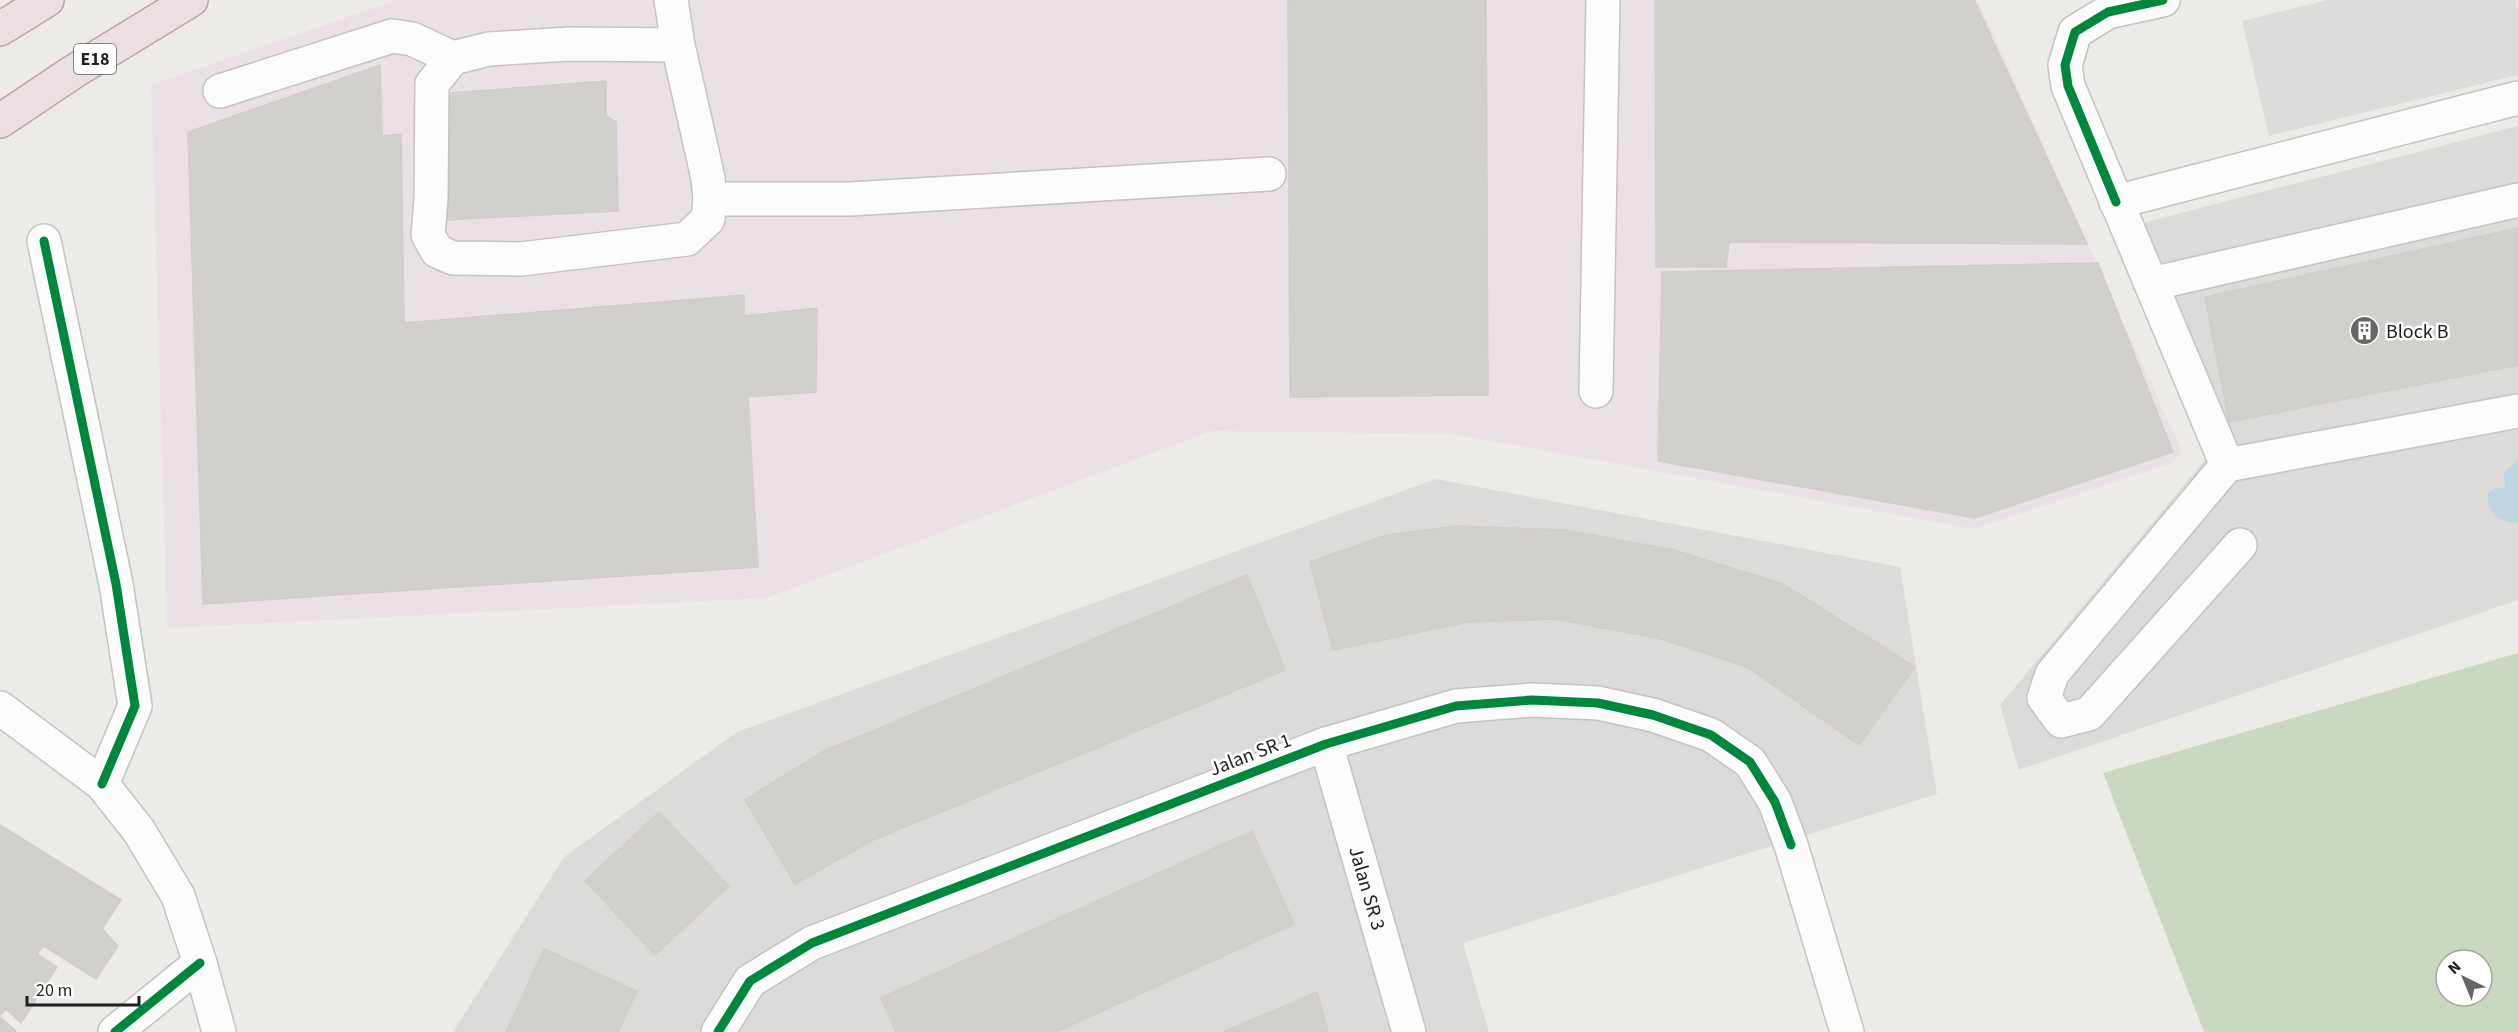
<svg xmlns="http://www.w3.org/2000/svg" width="2518" height="1032" font-family="'Source Sans 3',sans-serif">
<rect width="100%" height="100%" fill="#edebe8"/>
<!-- residential -->
<path fill="#dcdbd9" d="M 2518,126 L 2518,600 L 2019,770 L 2000,705 L 2209,455 L 2119,229 Z
M 1436,479 L 1900,567 L 1937,794 L 1463,943 L 1489,1032 L 453,1032 L 564,857 L 737,732 Z"/>
<!-- industrial -->
<path fill="#eae1e6" d="M 397,0 L 1978,0 L 2182,452 L 2172,463 L 1974,529 L 1452,434 L 1211,431 L 766,598 L 167,628 L 151,85 Z"/>
<!-- forest -->
<path fill="#c9d9bf" fill-rule="evenodd" d="M 2518,653 L 2518,1032 L 2204,1032 L 2103,773 ZM 2446,960 L 2482,960 L 2482,996 L 2446,996 Z"/>
<!-- parking -->
<path fill="#dddcdb" d="M 2328,0 L 2516,0 L 2518,10 L 2518,75 L 2269,136 L 2242,21 Z"/>
<!-- water -->
<path fill="#bed7de" d="M 2518,459 L 2518,523 C 2498,522 2489,514 2487,494 L 2497,487 L 2505,489 L 2504,473 Z"/>
<!-- building -->
<path fill="#d2d0cd" stroke="#d0cdc9" stroke-width="1.5" d="M 1288,0 L 1486,0 L 1488,395 L 1290,397 Z
M 1655,0 L 1974,0 L 2087,244 L 1729,242 L 1726,267 L 1656,267 Z
M 380,65 L 382,136 L 401,134 L 404,323 L 744,295 L 744,316 L 817,308 L 816,392 L 748,397 L 758,567 L 203,604 L 188,132 Z
M 606,81 L 606,116 L 616,122 L 618,211 L 445,220 L 438,94 Z
M 2518,228 L 2518,365 L 2229,422 L 2205,297 Z
M 2098,263 L 2173,452 L 1975,518 L 1658,461 L 1662,272 Z
M 1457,526 L 1565,530 L 1674,550 L 1783,584 L 1915,667 L 1859,745 L 1747,667 L 1658,638 L 1555,619 L 1468,622 L 1333,650 L 1310,562 L 1387,535 Z
M 1247,575 L 1285,670 L 871,841 L 795,884 L 745,800 L 822,752 Z
M 659,812 L 729,886 L 655,955 L 585,881 Z
M 0,825 L 121,900 L 102,929 L 118,946 L 96,979 L 44,946 L 37,954 L 57,967 L 21,1023 L 6,1009 L 0,1015 Z
M 1252,831 L 1294,924 L 1056,1032 L 896,1032 L 881,998 Z
M 544,949 L 637,991 L 618,1032 L 506,1032 Z
M 1317,992 L 1328,1032 L 1223,1032 Z
M 0,1017 L 16,1031 L 15,1032 L 0,1032 Z"/>
<g fill="none" stroke-linecap="round" stroke-linejoin="round">
<defs>
<g id="minor">
<path d="M 671,0 L 678,45 L 708,178 L 710,199 L 708,219 L 687,239 L 521,259 L 453,258 L 437,251 L 428,235 L 431,199 L 432,84 L 453,58 L 489,49 L 569,44 L 678,45"/>
<path d="M 2163,0 L 2108,12 L 2075,32 L 2065,65 L 2068,86 L 2227,465"/>
<path d="M 220,91 L 392,36 L 412,39 L 453,58"/>
<path d="M 710,199 L 850,199 L 1269,174"/>
<path d="M 2116,202 L 2518,98"/>
<path d="M 44,241 L 116,584 L 135,706 L 102,784"/>
<path d="M 2151,284 L 2518,200"/>
<path d="M 1596,391 L 1603,0"/>
<path d="M 2240,545 L 2089,714 L 2061,721 L 2044,698 L 2052,674 L 2227,465 L 2518,411"/>
<path d="M 0,708 L 102,784 L 139,831 L 178,896 L 200,963 L 219,1032"/>
<path id="s1" d="M 1326,744 L 1409,1032"/>
<path d="M 115,1032 L 200,963"/>
<path d="M 718,1032 L 750,981 L 812,943 L 1326,744 L 1456,706 L 1532,700 L 1598,703 L 1653,715 L 1711,735 L 1750,762 L 1775,802 L 1791,845 L 1847,1032"/>
</g>
<path id="highway" d="M 0,29 L 47,0
M 0,121 L 73,72 L 191,0"/>
</defs>
<!-- minor casing -->
<use href="#minor" stroke="#c4c3c2" stroke-width="36"/>
<!-- highway casing -->
<use href="#highway" stroke="#c0a1aa" stroke-width="36"/>
<!-- minor -->
<use href="#minor" stroke="#fcfcfc" stroke-width="33"/>
<!-- highway -->
<use href="#highway" stroke="#eae0e1" stroke-width="33"/>
<defs>
<path id="cycleway" d="M 2116,202 L 2068,86 L 2065,65 L 2075,32 L 2108,12 L 2163,0
M 44,241 L 116,584 L 135,706 L 102,784
M 115,1032 L 200,963
M 718,1032 L 750,981 L 812,943 L 1326,744 L 1456,706 L 1532,700 L 1598,703 L 1653,715 L 1711,735 L 1750,762 L 1775,802 L 1791,845"/>
</defs>
<!-- cycleway casing -->
<use href="#cycleway" stroke="#fff" stroke-width="13"/>
<!-- cycleway -->
<use href="#cycleway" stroke="#00873e" stroke-width="9"/>
</g>
<!-- icons -->
<defs>
<symbol id="building-disc" viewBox="-11 -11 22 22"><circle r="9.5" fill="#676665" stroke="#fff"/><path d="M-4-6H4V6H1V3H-1V6H-4ZM-2.5-4.3h1.7v1.8h-1.7ZM.8-4.3h1.7v1.8H.8ZM-2.5-1h1.7V.8h-1.7ZM.8-1h1.7V.8H.8Z" fill="#fff"/></symbol>
</defs>
<g fill-rule="evenodd">
<use href="#building-disc" x="2348" y="314" width="33" height="33"/>
</g>
<g text-anchor="middle" stroke-width="5" stroke-linejoin="round" paint-order="stroke">
<!-- shield labels -->
<rect fill="#fff" stroke="#626262" stroke-width="1.5" x="74" y="44" width="42" height="30" rx="4.5"/>
<g font-size="18" font-weight="bold" fill="#1f1f1f">
<text x="95" y="65">E18</text>
</g>
<!-- poi labels -->
<g font-size="20" fill="#1f1f1f" stroke="#fff" text-anchor="start">
<text x="2386" y="338">Block B</text>
</g>
<!-- street labels -->
<g font-size="20" fill="#1f1f1f" stroke="#fff">
<text transform="translate(1250 754) rotate(-21)" y="7">Jalan SR 1</text>
<text dy="7" stroke="none"><textPath href="#s1" startOffset="150">Jalan SR 3</textPath></text>
</g>
</g>
<!-- north arrow -->
<g transform="translate(2464 978) rotate(317)"><circle r="28" fill="#ffffff" stroke="#a5a5a5" stroke-width="1.5"/>
<path d="M0-4.5L10 22L0 15L-10 22Z" fill="#676665"/>
<text y="-9" font-size="16" font-weight="bold" text-anchor="middle" fill="#1f1f1f">N</text>
</g>
<!-- scale -->
<path d="M27 996v9h112v-9" fill="none" stroke="#1f1f1f" stroke-width="3"/>
<text x="36" y="996" font-size="18" fill="#1f1f1f" stroke="#ffffff" stroke-width="4.5" paint-order="stroke">20 m</text>
</svg>
